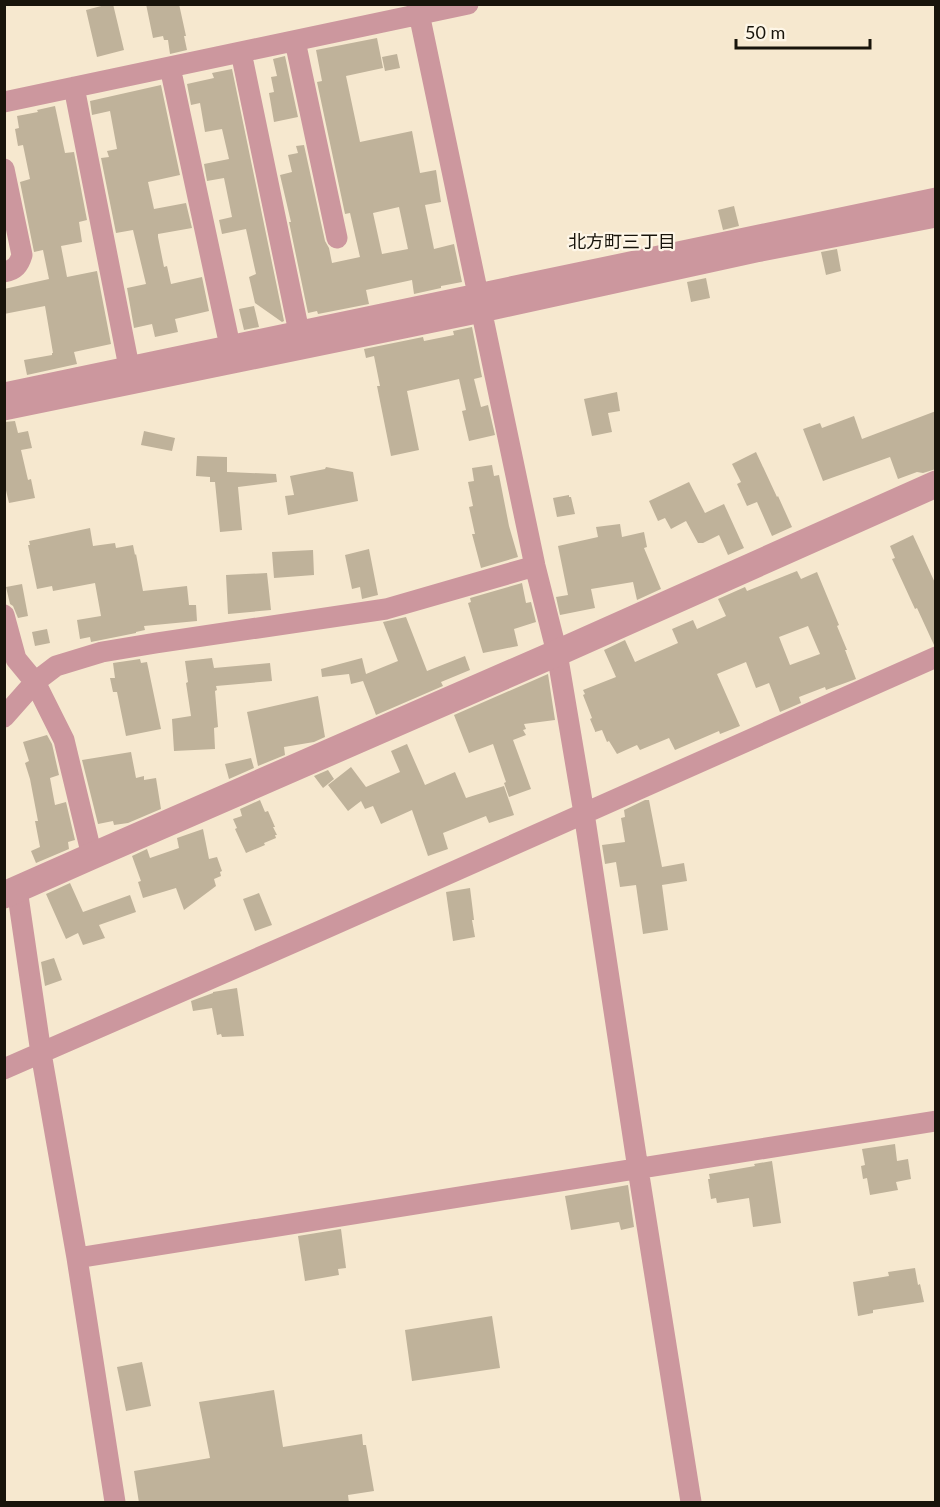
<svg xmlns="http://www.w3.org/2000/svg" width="940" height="1507" font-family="Lato,'Noto Sans JP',sans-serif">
<rect width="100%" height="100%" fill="#f6e8cf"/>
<!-- building -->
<path fill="#bfb29a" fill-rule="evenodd" d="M 109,4 L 113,4 L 124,50 L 97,57 L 86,10 Z
M 146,4 L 179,4 L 186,36 L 184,36 L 187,50 L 170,54 L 168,40 L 164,40 L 163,36 L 153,38 Z
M 377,38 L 383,68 L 346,76 L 360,142 L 412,131 L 420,173 L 436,170 L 441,202 L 425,205 L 434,249 L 454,244 L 462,282 L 441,286 L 441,288 L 414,294 L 412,280 L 366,290 L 369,304 L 318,314 L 317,311 L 308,313 L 289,222 L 291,222 L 280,175 L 292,172 L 288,155 L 298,153 L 296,146 L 304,145 L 325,241 L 329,248 L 332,263 L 360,257 L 350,213 L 345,214 L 317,82 L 322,81 L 316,50 ZM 399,207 L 408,249 L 382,254 L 373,213 Z
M 397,54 L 400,68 L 385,71 L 382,57 Z
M 285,56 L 298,117 L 274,122 L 269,93 L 274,92 L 271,77 L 277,76 L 273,59 Z
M 232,69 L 284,321 L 282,322 L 255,303 L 249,277 L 256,274 L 246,229 L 222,234 L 219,220 L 232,217 L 224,178 L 207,181 L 204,164 L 229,159 L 222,129 L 205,132 L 200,103 L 191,105 L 187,84 L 214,78 L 212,73 Z
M 161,85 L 180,175 L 148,182 L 154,209 L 186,203 L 192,228 L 158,234 L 158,237 L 164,267 L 167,266 L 171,284 L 202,277 L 209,311 L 175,319 L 178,332 L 155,337 L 152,324 L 134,328 L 127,288 L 146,284 L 133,230 L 116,233 L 101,158 L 109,157 L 107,151 L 117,149 L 110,111 L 92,115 L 90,101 Z
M 55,106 L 65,153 L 74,152 L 87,220 L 79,222 L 82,242 L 61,246 L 67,277 L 97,271 L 111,344 L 74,352 L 77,364 L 27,375 L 24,360 L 52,355 L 52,353 L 53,353 L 45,306 L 4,314 L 4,289 L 49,279 L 43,250 L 34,252 L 20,182 L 30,179 L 23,145 L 18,146 L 15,129 L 19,128 L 17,116 L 38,112 L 37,110 Z
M 734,206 L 739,226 L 723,230 L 718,210 Z
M 837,249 L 841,271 L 826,275 L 821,252 Z
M 706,278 L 710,298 L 691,302 L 687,282 Z
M 254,306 L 259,327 L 244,330 L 239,309 Z
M 472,327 L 482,377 L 474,379 L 481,407 L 488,405 L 495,435 L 469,441 L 462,411 L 466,410 L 459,379 L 407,391 L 419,450 L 391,456 L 377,386 L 380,386 L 374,356 L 366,358 L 364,349 L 423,337 L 424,341 L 454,335 L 453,331 Z
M 617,392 L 620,411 L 608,413 L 612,432 L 592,436 L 584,399 Z
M 936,411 L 936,469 L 923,473 L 917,472 L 898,479 L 890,457 L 823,481 L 803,429 L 820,423 L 822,428 L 854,416 L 862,439 Z
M 15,421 L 18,433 L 28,431 L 32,448 L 21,450 L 28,480 L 31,479 L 35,498 L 9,503 L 4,482 L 4,422 Z
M 144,431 L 175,438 L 172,451 L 141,445 Z
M 756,452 L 777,497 L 778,496 L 792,527 L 772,536 L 757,502 L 747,506 L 737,484 L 741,482 L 732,464 Z
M 197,456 L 227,457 L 227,472 L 276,474 L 277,482 L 238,487 L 242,530 L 220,532 L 215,482 L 210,482 L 210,477 L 196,476 Z
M 492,465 L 494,476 L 499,475 L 509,526 L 518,557 L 481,568 L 472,534 L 475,534 L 469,507 L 473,506 L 468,482 L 474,481 L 472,468 Z
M 326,467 L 353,472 L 358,501 L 288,515 L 285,496 L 294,495 L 290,476 L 325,469 Z
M 689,482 L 705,513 L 724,504 L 744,548 L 728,555 L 719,535 L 703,543 L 698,543 L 686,521 L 671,529 L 665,518 L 658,521 L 649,501 Z
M 569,495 L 569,497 L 571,497 L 575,514 L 557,517 L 553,498 Z
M 620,524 L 622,537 L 644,532 L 647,547 L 644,548 L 661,589 L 637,600 L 633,582 L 591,589 L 595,608 L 560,615 L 556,597 L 568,595 L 558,546 L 598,537 L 596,527 Z
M 90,528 L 93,546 L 115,543 L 116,548 L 133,545 L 135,555 L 136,554 L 143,591 L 187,586 L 189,605 L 196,605 L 197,621 L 144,626 L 145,630 L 136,632 L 136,633 L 91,642 L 90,637 L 80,639 L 77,620 L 101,616 L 95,583 L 53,591 L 52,586 L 37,589 L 28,545 L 30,545 L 29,541 Z
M 913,535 L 936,585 L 936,645 L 934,645 L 917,608 L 915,609 L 892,559 L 895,558 L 890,546 Z
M 369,549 L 378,595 L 362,599 L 360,587 L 352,589 L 345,555 Z
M 313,550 L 314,575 L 274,578 L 272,552 Z
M 797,571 L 801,579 L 817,572 L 839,625 L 837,626 L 847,650 L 845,650 L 856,679 L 826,690 L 825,687 L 799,697 L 801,703 L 780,712 L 769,683 L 756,688 L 746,662 L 717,674 L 740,726 L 720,734 L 719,731 L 675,750 L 669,738 L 640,750 L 637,745 L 617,754 L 609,741 L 607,742 L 602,730 L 595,732 L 595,731 L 590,719 L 592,718 L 583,695 L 585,694 L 583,690 L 616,677 L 604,650 L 625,640 L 635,662 L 678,643 L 672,629 L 693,620 L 697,629 L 726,616 L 718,599 L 745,587 L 747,591 ZM 808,626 L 820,654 L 790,665 L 779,637 Z
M 267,573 L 271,610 L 228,614 L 226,575 Z
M 522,583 L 526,603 L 531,602 L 536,622 L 514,629 L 518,646 L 483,653 L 468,603 L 471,602 L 470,598 Z
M 22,584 L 28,616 L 18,618 L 13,606 L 10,604 L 6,587 Z
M 406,617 L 427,671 L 465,656 L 470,670 L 441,682 L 443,686 L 376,715 L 363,681 L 351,684 L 349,674 L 322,677 L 321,669 L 362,658 L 366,674 L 398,661 L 383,622 Z
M 47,629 L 50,643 L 35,646 L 32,632 Z
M 212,658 L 214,668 L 270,663 L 272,681 L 216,686 L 217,690 L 215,691 L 218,727 L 214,728 L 215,749 L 174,751 L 172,719 L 191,716 L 186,683 L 188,682 L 185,661 Z
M 140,659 L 141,663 L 147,662 L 161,729 L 126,736 L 117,692 L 113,692 L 110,678 L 115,678 L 113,663 Z
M 548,674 L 555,720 L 524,724 L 526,729 L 523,730 L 526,735 L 513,740 L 531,789 L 509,797 L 504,783 L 506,782 L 493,744 L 469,753 L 454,715 Z
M 318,696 L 325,737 L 314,742 L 284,747 L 285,755 L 258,766 L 247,712 Z
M 47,735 L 52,744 L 59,775 L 50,778 L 55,805 L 66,802 L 75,840 L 68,842 L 69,849 L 36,863 L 31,851 L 40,847 L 35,821 L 38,821 L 30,779 L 25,763 L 29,761 L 23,742 Z
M 407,744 L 425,785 L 455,772 L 466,798 L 504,786 L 514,815 L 489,823 L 486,816 L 443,833 L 448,849 L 428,856 L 412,810 L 381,824 L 373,806 L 365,809 L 361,801 L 348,811 L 328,785 L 351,767 L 366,787 L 400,772 L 391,751 Z
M 131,752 L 136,778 L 144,776 L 144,780 L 156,778 L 161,809 L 128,823 L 114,825 L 113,821 L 98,824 L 82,760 Z
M 251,758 L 254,768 L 229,779 L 225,764 Z
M 328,770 L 334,779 L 323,788 L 314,776 Z
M 260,800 L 265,812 L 268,811 L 275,827 L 273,827 L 277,835 L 275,835 L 276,838 L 264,843 L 265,845 L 246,853 L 235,829 L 237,828 L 233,819 L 242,816 L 240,809 Z
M 645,800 L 649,800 L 662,867 L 684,863 L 687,881 L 662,885 L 668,930 L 643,934 L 636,885 L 620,887 L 616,862 L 605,864 L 602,845 L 625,842 L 621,818 L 625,817 L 624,810 Z
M 203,829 L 209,859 L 217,857 L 222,871 L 220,872 L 221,876 L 214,879 L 216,886 L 184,910 L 176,888 L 143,898 L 138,882 L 141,881 L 132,856 L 147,849 L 150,858 L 179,848 L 177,838 Z
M 70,883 L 83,912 L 130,895 L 136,912 L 99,925 L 105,938 L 83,945 L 78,933 L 66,939 L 46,894 Z
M 470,888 L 474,920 L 472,920 L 475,937 L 453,941 L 446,892 Z
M 259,893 L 272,925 L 255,931 L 243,899 Z
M 54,958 L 62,980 L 45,986 L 41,962 Z
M 237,988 L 244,1036 L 222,1037 L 221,1034 L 217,1035 L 212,1008 L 193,1011 L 191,1001 L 213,993 L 213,992 Z
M 895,1144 L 897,1161 L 908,1159 L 911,1179 L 896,1182 L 898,1190 L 870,1195 L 867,1178 L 863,1179 L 861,1166 L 865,1165 L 862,1149 Z
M 772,1161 L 781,1223 L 753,1227 L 749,1198 L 717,1203 L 716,1198 L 711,1199 L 708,1179 L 710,1179 L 709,1174 L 755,1166 L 754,1164 Z
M 628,1185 L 634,1227 L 621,1230 L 619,1222 L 571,1230 L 565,1196 Z
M 341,1229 L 346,1268 L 338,1269 L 339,1275 L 305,1281 L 298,1236 Z
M 915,1268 L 918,1285 L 920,1284 L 924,1302 L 873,1310 L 873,1313 L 858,1316 L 853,1282 L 889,1276 L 888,1272 Z
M 492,1316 L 500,1368 L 412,1381 L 405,1330 Z
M 142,1362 L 151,1406 L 126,1411 L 117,1367 Z
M 274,1390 L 283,1447 L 362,1434 L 363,1445 L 366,1445 L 374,1491 L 348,1495 L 349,1503 L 139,1503 L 134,1471 L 210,1458 L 199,1402 Z"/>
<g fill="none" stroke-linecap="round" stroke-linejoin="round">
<!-- minor -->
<path stroke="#cc979e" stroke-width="21" d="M 417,4 L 535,566 L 557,653 L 584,813 L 638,1169 L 691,1502
M 295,41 L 337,238
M 241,52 L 299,332
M 170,67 L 230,346
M 74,87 L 129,367
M 4,102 L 468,4
M 4,169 L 22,255 C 19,265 15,270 4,272
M 4,393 L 936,198
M 4,410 L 482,312 L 756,252 L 936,217
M 4,615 L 16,659 L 35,682 L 64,740 L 92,856
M 4,717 L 35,682 L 56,666 L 102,652 L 156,643 L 386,609 L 535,566
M 17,889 L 41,1053 L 77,1258 L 115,1502
M 4,1069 L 322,930 L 936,657
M 77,1258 L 936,1121"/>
<!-- tertiary -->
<path stroke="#cc979e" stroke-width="27" d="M 4,895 L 92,856 L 557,653 L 936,484"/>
</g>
<g text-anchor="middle" stroke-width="4.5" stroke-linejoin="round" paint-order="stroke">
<!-- neighbourhood labels -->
<g font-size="18" fill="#18140b" stroke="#fef6e7">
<text x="622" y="248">北方町三丁目</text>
</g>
</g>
<!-- border -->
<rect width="940" height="1507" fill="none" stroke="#18140b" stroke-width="12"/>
<!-- scale -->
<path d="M736 39v9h134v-9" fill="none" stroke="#18140b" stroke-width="3"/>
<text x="745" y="39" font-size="18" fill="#18140b" stroke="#fef6e7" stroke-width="4.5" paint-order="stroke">50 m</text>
</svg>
